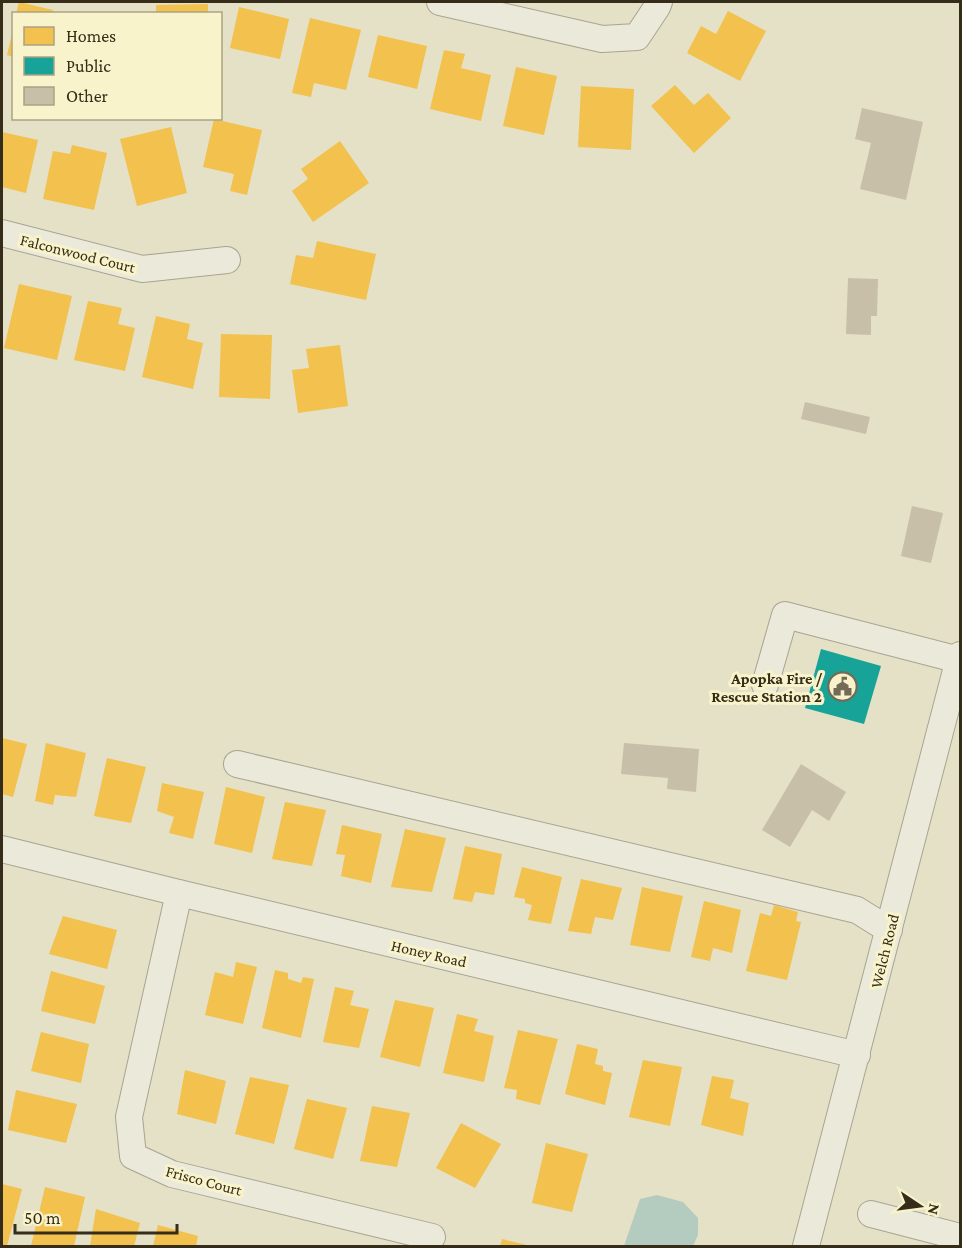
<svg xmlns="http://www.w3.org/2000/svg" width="962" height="1248" font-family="'Crimson Pro',serif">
<rect width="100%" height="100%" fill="#e4e1c7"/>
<!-- water -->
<path fill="#b4cbc0" d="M 657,1195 L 683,1202 L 698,1218 L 698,1235 L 693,1246 L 624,1246 L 640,1199 Z"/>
<!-- homes -->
<path fill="#f2c14e" d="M 19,2 L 53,10 L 52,14 L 16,14 Z
M 208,4 L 208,14 L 156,14 L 156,5 Z
M 239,7 L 289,19 L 280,59 L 230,48 Z
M 728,11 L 766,31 L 740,81 L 687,53 L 701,26 L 716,34 Z
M 310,18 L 361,30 L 346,90 L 314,83 L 311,97 L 292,93 Z
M 13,30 L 14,30 L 14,57 L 7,55 Z
M 378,35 L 427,46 L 417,89 L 368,77 Z
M 444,50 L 465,54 L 461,68 L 491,75 L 481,121 L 430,109 Z
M 516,67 L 557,76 L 544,135 L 503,126 Z
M 675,85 L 694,105 L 708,93 L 731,118 L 694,153 L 651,106 Z
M 581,86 L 634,89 L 631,150 L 578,147 Z
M 214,119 L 262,130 L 247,195 L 230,191 L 234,174 L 203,167 Z
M 171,127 L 187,193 L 137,206 L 120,139 Z
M 2,132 L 38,140 L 26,193 L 2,187 Z
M 340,141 L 369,183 L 313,222 L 292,191 L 308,179 L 301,169 Z
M 72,145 L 107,153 L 94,210 L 43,199 L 53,151 L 70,154 Z
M 317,241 L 376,254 L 366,300 L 290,284 L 296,255 L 313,258 Z
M 19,284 L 72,296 L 57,360 L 4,348 Z
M 88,301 L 122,308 L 118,324 L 135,328 L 125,371 L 74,360 Z
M 156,316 L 190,324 L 187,339 L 203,343 L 193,389 L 142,377 Z
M 221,334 L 272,335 L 270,399 L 219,397 Z
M 340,345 L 348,406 L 298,413 L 292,370 L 309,368 L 306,349 Z
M 2,738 L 27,744 L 13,797 L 2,794 Z
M 46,743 L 86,753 L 76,797 L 55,795 L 53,805 L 35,801 Z
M 107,758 L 146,767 L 131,823 L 94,816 Z
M 162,783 L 204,792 L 193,839 L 169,833 L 174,817 L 157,811 Z
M 226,787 L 265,797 L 252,853 L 214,844 Z
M 285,802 L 326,810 L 312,866 L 272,859 Z
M 342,825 L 382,834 L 371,883 L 341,876 L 345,855 L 336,854 Z
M 405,829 L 446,838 L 432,892 L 391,887 Z
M 465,846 L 502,854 L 494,895 L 475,892 L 472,902 L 453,899 Z
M 522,867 L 562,877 L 551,924 L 528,920 L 532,905 L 525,903 L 525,899 L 514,897 Z
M 581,879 L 622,888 L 613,920 L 595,917 L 591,934 L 568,931 Z
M 642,887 L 683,896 L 670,952 L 630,945 Z
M 704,901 L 741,910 L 732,953 L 713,948 L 710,961 L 691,957 Z
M 774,905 L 798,912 L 796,921 L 801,922 L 787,980 L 746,971 L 760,913 L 771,916 Z
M 63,916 L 117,930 L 107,969 L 49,954 Z
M 236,962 L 257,967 L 243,1024 L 205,1015 L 215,972 L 233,977 Z
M 275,970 L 288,973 L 288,979 L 301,983 L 303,977 L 314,979 L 301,1038 L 262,1028 Z
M 51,971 L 105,986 L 95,1024 L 41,1011 Z
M 335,987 L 354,991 L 350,1005 L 369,1009 L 359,1048 L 323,1042 Z
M 395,1000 L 434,1008 L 420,1067 L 380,1057 Z
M 457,1014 L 478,1019 L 474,1031 L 494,1036 L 484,1082 L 443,1073 Z
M 518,1030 L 558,1039 L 540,1105 L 516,1099 L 517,1090 L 504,1088 Z
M 41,1032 L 89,1044 L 81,1083 L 31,1071 Z
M 577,1044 L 598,1049 L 595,1064 L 603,1066 L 603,1071 L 612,1073 L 605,1105 L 565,1094 Z
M 643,1060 L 682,1067 L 670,1126 L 629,1117 Z
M 185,1070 L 226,1081 L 216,1124 L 177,1114 Z
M 712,1076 L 734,1080 L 730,1098 L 749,1103 L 743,1136 L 701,1125 Z
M 250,1077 L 289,1085 L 274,1144 L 235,1134 Z
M 16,1090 L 77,1104 L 66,1143 L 8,1130 Z
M 307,1099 L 347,1108 L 333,1159 L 294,1149 Z
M 372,1106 L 410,1113 L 397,1167 L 360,1161 Z
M 461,1123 L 501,1144 L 475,1188 L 436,1168 Z
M 546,1143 L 588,1154 L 572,1212 L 532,1203 Z
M 2,1184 L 22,1189 L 7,1246 L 2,1246 Z
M 45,1187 L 85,1197 L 74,1246 L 31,1246 Z
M 96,1209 L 140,1223 L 134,1246 L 90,1246 Z
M 158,1225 L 198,1236 L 196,1246 L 153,1246 Z
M 502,1239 L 531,1246 L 500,1246 Z"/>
<!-- public -->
<path fill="#17a398" d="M 821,649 L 881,666 L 864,724 L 805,708 Z"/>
<!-- building -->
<path fill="#c8bfa8" d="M 862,108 L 923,122 L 906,200 L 860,189 L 871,143 L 855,139 Z
M 848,278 L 878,279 L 877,316 L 871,316 L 871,335 L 846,334 Z
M 805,402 L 870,417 L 866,434 L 801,419 Z
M 912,506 L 943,513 L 931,563 L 901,556 Z
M 624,743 L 699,749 L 696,792 L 667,789 L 668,778 L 621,774 Z
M 801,764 L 846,792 L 829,821 L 812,810 L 790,847 L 762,830 Z"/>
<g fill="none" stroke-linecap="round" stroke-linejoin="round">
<defs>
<path id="minor" d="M 440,2 L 602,39 L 637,37 L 657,7 L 659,2
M 2,233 L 142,269 L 227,260
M 765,685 L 785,615 L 959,660
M 237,764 L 857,910 L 889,930
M 2,849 L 179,893 L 857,1055
M 179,893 L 129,1117 L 133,1156 L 172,1174 L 432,1237
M 871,1214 L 960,1237
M 806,1246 L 960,655"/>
</defs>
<!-- minor casing -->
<use href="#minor" stroke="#a8a491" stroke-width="28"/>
<!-- minor -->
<use href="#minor" stroke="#ebe9d9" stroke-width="26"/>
</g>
<!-- icons -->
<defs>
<symbol id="civic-ring" viewBox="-11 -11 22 22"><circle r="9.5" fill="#f8f3ca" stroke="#736b57" stroke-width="1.5"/><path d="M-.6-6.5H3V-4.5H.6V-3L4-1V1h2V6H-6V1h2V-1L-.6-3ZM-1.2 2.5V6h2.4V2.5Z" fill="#736b57"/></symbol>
</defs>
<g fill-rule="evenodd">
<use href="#civic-ring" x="826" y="670" width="33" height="33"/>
</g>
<g text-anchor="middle" stroke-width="6" stroke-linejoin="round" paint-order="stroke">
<!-- street labels -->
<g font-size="16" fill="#362c1a" stroke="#f8f3ca">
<text transform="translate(78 253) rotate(14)" y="6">Falconwood Court</text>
<text transform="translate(884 951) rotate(-76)" y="6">Welch Road</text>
<text transform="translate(429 953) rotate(13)" y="6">Honey Road</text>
<text transform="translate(204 1180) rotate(15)" y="6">Frisco Court</text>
</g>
<!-- poi labels -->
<g font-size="16" font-weight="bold" fill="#362c1a" stroke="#f8f3ca" text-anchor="end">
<text x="822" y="684">Apopka Fire /<tspan x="822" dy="18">Rescue Station 2</tspan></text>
</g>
</g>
<!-- border -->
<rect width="962" height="1248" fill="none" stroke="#362c1a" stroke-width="6"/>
<!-- legend -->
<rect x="12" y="12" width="210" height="108" fill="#f8f3ca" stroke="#aaa384" stroke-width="1.5"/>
<rect x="24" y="27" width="30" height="18" fill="#f2c14e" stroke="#aaa384" stroke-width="1.5"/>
<text x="66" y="42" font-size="18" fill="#362c1a">Homes</text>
<rect x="24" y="57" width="30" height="18" fill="#17a398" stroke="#aaa384" stroke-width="1.5"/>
<text x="66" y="72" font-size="18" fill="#362c1a">Public</text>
<rect x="24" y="87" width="30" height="18" fill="#c8bfa8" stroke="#aaa384" stroke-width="1.5"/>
<text x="66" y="102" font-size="18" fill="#362c1a">Other</text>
<!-- north arrow -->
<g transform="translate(920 1206) rotate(103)" stroke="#f8f3ca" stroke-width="4.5" paint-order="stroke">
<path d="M0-4.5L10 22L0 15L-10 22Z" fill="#362c1a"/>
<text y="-9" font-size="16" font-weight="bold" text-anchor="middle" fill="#362c1a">N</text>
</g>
<!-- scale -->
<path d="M15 1224v9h162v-9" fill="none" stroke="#362c1a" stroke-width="3"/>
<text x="24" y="1224" font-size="18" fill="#362c1a" stroke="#f8f3ca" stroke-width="4.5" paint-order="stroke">50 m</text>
</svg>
